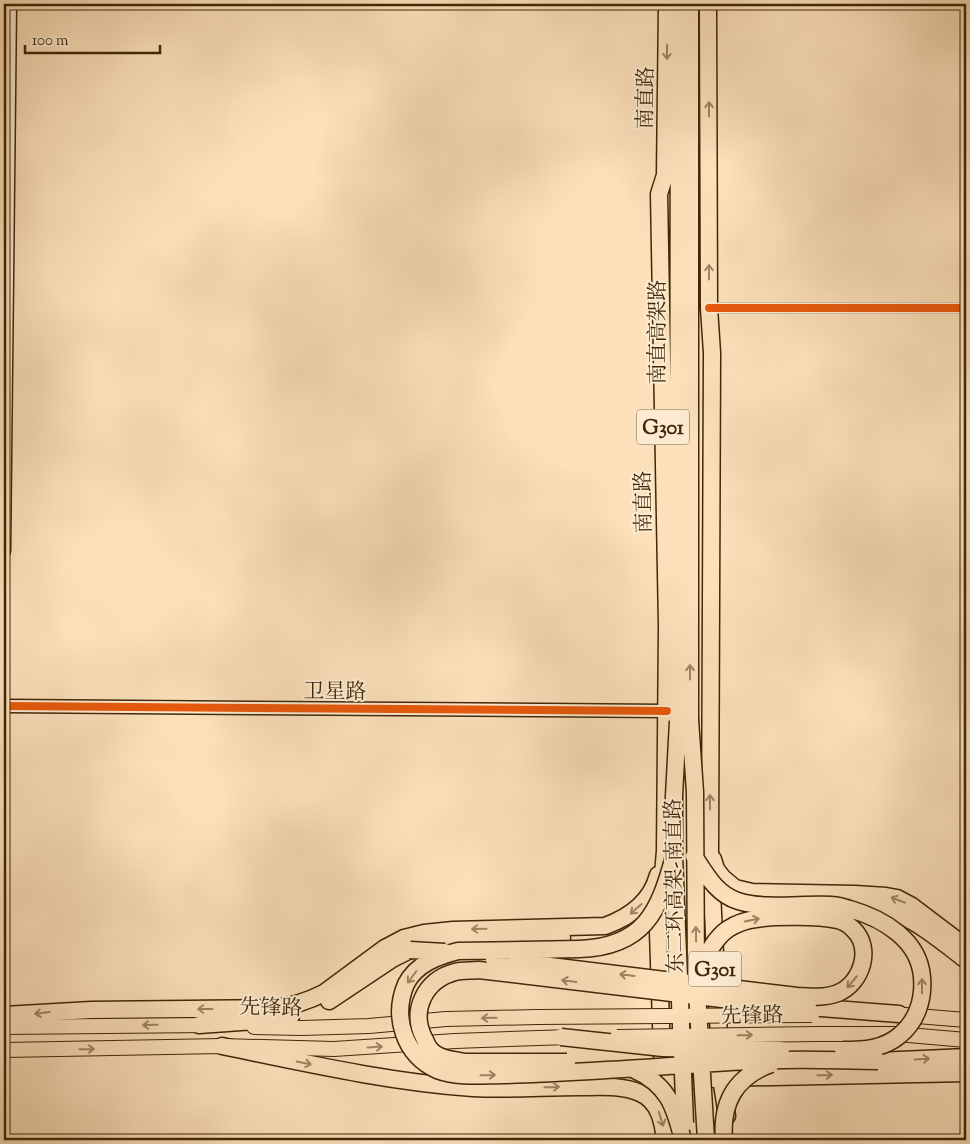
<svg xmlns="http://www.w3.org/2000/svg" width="970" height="1144" font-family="'Sorts Mill Goudy','Noto Serif SC',serif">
<rect width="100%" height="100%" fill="#fbe0ba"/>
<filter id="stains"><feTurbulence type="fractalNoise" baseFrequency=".004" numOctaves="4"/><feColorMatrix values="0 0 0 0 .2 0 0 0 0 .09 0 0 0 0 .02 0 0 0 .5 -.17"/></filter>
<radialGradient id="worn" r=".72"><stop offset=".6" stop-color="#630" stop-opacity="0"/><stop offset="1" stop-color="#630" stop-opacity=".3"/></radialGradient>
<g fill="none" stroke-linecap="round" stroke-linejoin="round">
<defs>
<path id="street" d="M 709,308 L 966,308"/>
<path id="secondary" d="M 4,551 L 10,4
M 4,706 L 667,711"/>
<path id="primary" d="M 905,1015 L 966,1020
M 4,1027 L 208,1025
M 254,1027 L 301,1028 L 369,1026 L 446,1019 L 537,1017
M 816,1034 L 897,1034 L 966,1040
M 4,1050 L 222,1046 L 334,1049 L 455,1041 L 539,1038"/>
<path id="highway" d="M 708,4 L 709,308 L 712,353 L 710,851 L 721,1078 L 727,1116
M 690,720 L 690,4
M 678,721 L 679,4
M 713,859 L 716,869 L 723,878 L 735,888 L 752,892 L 855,894 L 886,896 L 897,898 L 912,906 L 966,947
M 857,905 C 902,906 932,934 966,960
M 329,1001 L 392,959 L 410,950 L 437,943 L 562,938
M 808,1007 L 899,1014
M 4,1015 L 91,1010 L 276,1008 C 293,1006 308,1001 324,993 L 385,948 L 404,938 L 424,933 L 453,930 L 605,926 C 630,917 651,902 658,875
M 199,1025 L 269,1020 L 291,1016
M 222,1046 C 305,1063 388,1082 473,1088 C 508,1090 545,1087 580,1087 C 599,1087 622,1085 640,1093 C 659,1101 663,1122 665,1140
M 878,1061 L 966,1057
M 663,1085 L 670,1082 L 721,1078 L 966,1073
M 652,1100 L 663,1085 L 658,932 L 665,851 L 667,627 L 659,194 L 665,175 L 667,4"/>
</defs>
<!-- street casing -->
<use href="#street" stroke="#6f5533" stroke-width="11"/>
<!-- secondary casing -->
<use href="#secondary" stroke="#402706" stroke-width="15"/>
<!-- primary casing -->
<use href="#primary" stroke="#402706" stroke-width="16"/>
<!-- highway casing -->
<use href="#highway" stroke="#402706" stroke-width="19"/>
<!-- street -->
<use href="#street" stroke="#fcebd2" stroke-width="9"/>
<!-- secondary -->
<use href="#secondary" stroke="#fcebd2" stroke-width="12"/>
<!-- primary -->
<use href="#primary" stroke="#fbe0ba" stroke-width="14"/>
<!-- highway -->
<use href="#highway" stroke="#fbe0ba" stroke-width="16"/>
<defs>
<path id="primary-bridge" d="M 537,1017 L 812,1015
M 617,1037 L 816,1034
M 539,1038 L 570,1037"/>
<path id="highway-bridge" d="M 690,720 L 695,792 L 696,976 L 706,1140
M 678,721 L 674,796 L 674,856 L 685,1123
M 674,856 C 659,912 644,947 579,949 L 458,951 C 438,956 416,964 406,984 C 392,1017 404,1055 437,1070 C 458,1078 483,1075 505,1075 C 539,1074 573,1072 607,1070 C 665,1067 725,1061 784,1060 C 815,1059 847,1061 878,1061
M 694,856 C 706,874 716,894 738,901 C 766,910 803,903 832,905 C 838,905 845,908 850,909 C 884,919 919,940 922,977 C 924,999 917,1021 900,1035 C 884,1049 864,1050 843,1050
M 410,950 L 445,952
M 494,959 L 797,996 C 811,997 825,998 838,993 C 862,983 873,948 853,929 C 849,925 842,921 837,920 C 818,916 776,916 756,919 C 747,920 736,924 728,929 C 713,939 704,961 696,976
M 561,1037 L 663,1048 L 781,1050
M 567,1062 L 466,1062 C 453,1060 438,1059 430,1049 C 427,1046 426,1041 424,1038 C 410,1010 425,980 455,972 C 463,970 471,971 479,970 L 747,1002 L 808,1007
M 633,1069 C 668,1085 674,1105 683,1140
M 724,1140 C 721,1103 735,1077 771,1064"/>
</defs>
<!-- primary-bridge casing -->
<use href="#primary-bridge" stroke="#402706" stroke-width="16" stroke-linecap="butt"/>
<!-- highway-bridge casing -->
<use href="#highway-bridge" stroke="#402706" stroke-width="19" stroke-linecap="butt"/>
<!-- primary-bridge -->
<use href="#primary-bridge" stroke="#fbe0ba" stroke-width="14"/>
<!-- highway-bridge -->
<use href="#highway-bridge" stroke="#fbe0ba" stroke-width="16"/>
<defs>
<path id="cycleway" d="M 709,308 L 966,308
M 4,706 L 667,711"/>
</defs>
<!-- cycleway casing -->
<use href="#cycleway" stroke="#fcebd2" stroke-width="11"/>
<!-- cycleway -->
<use href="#cycleway" stroke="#e8590c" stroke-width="8"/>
</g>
<!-- one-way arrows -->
<defs><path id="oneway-shaft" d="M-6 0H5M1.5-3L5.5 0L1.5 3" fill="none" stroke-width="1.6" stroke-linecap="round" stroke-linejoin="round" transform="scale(1.25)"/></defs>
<g stroke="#9e8460">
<use href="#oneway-shaft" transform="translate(667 52) rotate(91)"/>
<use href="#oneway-shaft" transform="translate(709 109) rotate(-90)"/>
<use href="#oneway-shaft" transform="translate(709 272) rotate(-90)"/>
<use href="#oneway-shaft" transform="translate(690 672) rotate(-90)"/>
<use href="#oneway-shaft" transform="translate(710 802) rotate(-90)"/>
<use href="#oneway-shaft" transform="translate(898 900) rotate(-159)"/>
<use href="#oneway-shaft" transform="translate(636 909) rotate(139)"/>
<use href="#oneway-shaft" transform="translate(752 920) rotate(-12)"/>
<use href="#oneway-shaft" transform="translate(479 929) rotate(179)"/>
<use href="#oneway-shaft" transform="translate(696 934) rotate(-91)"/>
<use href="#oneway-shaft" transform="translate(627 975) rotate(-173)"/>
<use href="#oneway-shaft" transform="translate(412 977) rotate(127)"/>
<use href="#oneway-shaft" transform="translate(569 981) rotate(-173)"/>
<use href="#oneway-shaft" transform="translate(852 982) rotate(130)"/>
<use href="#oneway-shaft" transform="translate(922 986) rotate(-90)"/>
<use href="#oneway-shaft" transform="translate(205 1009) rotate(180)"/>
<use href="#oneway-shaft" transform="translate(42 1013) rotate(173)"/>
<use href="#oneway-shaft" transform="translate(489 1018) rotate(179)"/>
<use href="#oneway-shaft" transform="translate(150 1025) rotate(179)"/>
<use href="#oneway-shaft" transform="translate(745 1035) rotate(-1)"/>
<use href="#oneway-shaft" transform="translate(375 1047) rotate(-4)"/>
<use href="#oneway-shaft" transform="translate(87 1049) rotate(-1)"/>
<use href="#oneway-shaft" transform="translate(922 1059) rotate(-3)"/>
<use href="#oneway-shaft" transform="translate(304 1063) rotate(11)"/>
<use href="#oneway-shaft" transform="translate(488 1075) rotate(-1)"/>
<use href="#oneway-shaft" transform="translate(825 1075) rotate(-1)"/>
<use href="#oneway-shaft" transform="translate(552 1087) rotate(-1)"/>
<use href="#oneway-shaft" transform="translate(661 1119) rotate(73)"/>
</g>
<g text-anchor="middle" stroke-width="4" stroke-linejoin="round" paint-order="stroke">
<!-- shield labels -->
<g fill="#fcebd2" stroke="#786243" stroke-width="1">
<rect x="637" y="409.5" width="52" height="35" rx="4"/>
<rect x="689" y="951.5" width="52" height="35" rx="4"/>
</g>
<g font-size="20" font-weight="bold" fill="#402706">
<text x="663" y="434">G301</text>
<text x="715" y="976">G301</text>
</g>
<!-- street labels -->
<g font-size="21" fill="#402706" stroke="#fcebd2">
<text transform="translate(645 98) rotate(-89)" y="7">南直路</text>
<text transform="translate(657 332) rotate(-90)" y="7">南直高架路</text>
<text transform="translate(643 502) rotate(-91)" y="7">南直路</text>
<text x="335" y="698">卫星路</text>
<text transform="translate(674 886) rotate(-91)" y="7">东二环高架-南直路</text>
<text transform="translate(271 1007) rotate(2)" y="7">先锋路</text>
<text transform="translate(752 1015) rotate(-1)" y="7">先锋路</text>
</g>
</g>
<!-- margin -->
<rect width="970" height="1144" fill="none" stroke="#fbe0ba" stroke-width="20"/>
<rect x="5" y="5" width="960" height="1134" fill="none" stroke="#402706" stroke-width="2.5"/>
<rect x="10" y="10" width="950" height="1124" fill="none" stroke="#402706"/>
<!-- scale -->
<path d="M25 45v8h135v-8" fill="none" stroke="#402706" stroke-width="2.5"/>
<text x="32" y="45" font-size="15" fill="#402706" stroke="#fcebd2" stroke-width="4" paint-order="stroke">100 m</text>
<rect width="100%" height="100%" filter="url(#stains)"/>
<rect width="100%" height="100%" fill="url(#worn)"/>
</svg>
